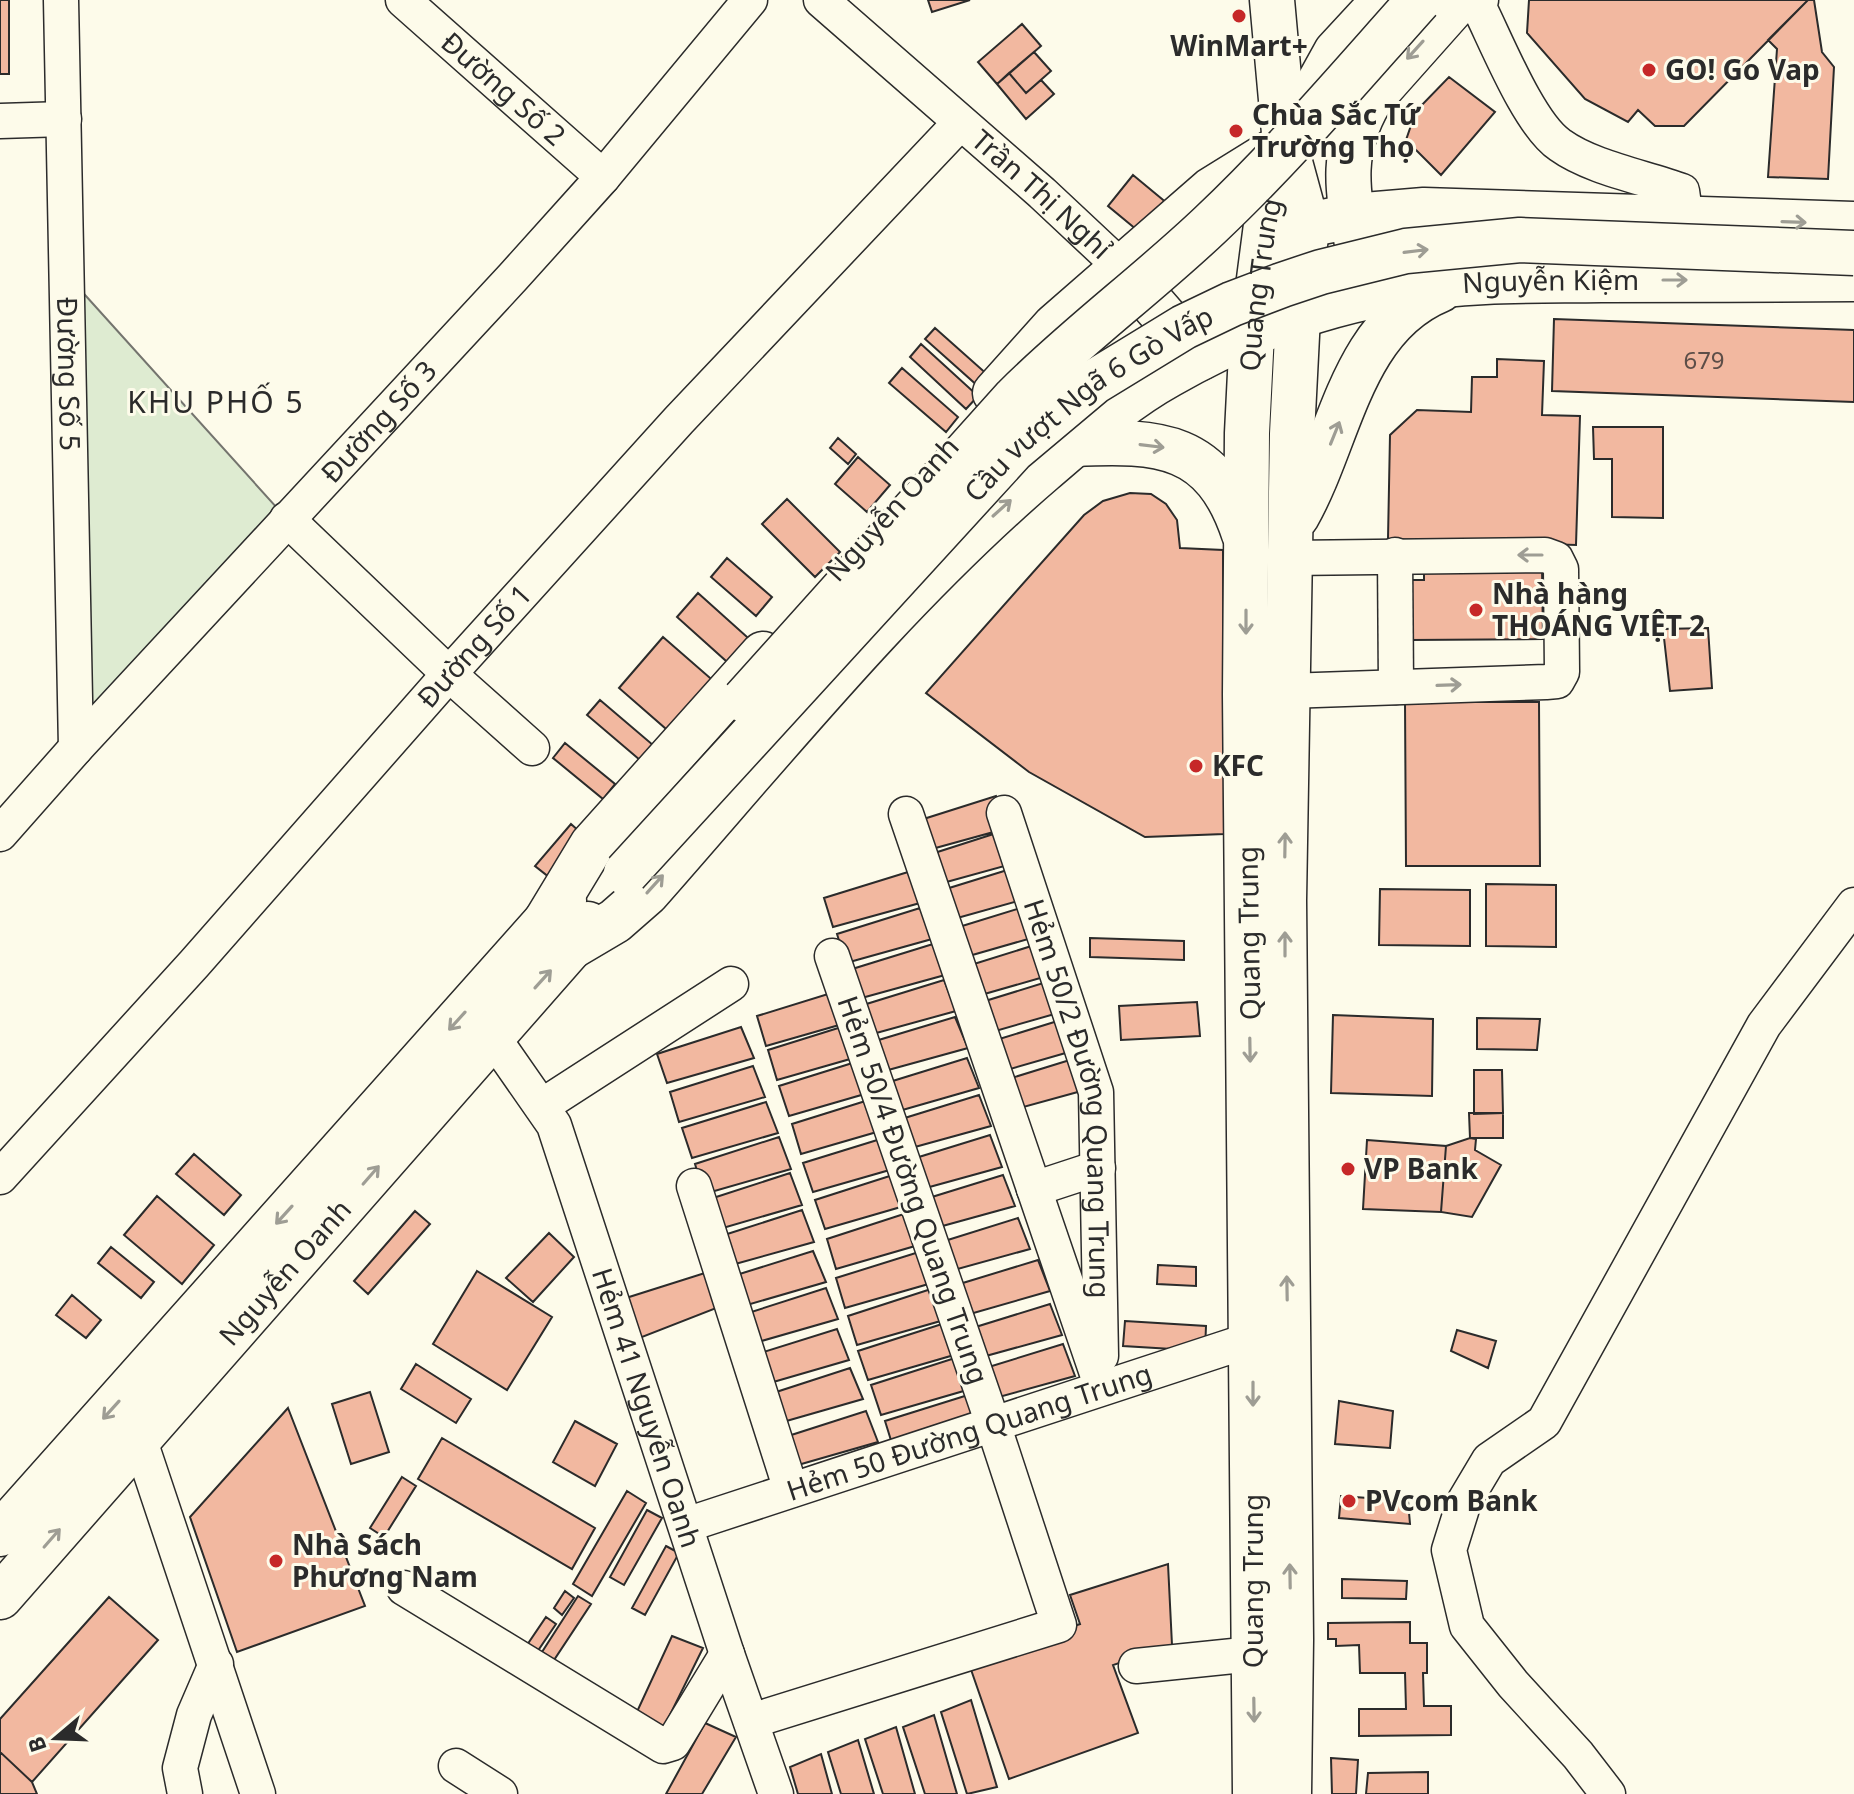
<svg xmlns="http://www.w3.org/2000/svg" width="1854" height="1794" font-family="'Noto Sans',sans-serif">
<rect width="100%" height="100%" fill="#fdfbea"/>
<!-- green -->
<path fill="#deebd1" stroke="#74746e" stroke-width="2" d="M 67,275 L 287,519 L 76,748 Z"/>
<!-- building -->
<path fill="#f2b8a0" stroke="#2b2b2b" stroke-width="2" d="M 0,0 L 9,0 L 9,74 L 0,74 Z
M 928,0 L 970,0 L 932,12 Z
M 1529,0 L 1808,0 L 1684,126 L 1655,126 L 1638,110 L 1628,122 L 1585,99 L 1527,33 Z
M 1808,0 L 1814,0 L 1822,52 L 1834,67 L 1828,179 L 1768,177 L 1777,49 L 1768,40 Z
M 1022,24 L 1041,46 L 997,84 L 978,62 Z
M 1034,52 L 1051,71 L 1026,93 L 1009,73 Z
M 1009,73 L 1026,93 L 1041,80 L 1054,94 L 1026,119 L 997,84 Z
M 1449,77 L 1495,112 L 1441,175 L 1406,140 L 1416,111 Z
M 1133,175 L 1168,204 L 1137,230 L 1108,206 Z
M 1554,319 L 1854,330 L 1854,402 L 1552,391 Z
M 935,328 L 989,376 L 979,387 L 925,339 Z
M 921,344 L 978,396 L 966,409 L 910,357 Z
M 1497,359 L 1544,361 L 1542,415 L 1580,416 L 1576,545 L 1388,539 L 1390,435 L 1417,410 L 1471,412 L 1472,377 L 1497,377 Z
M 902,368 L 958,417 L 946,432 L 889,383 Z
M 1593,427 L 1663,427 L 1663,518 L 1612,517 L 1612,459 L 1594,459 Z
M 838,438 L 856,454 L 848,464 L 830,448 Z
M 858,457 L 890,485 L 867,512 L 835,484 Z
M 1130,493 L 1151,494 L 1166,504 L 1177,520 L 1180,548 L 1223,550 L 1224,834 L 1145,837 L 1029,772 L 926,693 L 1084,515 L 1103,501 Z
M 787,499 L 840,552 L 815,577 L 762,524 Z
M 727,558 L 772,597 L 756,616 L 711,577 Z
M 1542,567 L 1543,639 L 1410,640 L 1409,580 L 1424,580 L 1424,568 Z
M 698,593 L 756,645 L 735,669 L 677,617 Z
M 1708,628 L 1712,688 L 1670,691 L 1663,629 Z
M 663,637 L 717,684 L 673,735 L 619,688 Z
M 600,700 L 660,751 L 647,766 L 587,715 Z
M 1405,702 L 1539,702 L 1540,866 L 1406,866 Z
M 565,743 L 615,784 L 603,799 L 553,758 Z
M 996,796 L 1008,828 L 921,852 L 911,823 Z
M 571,824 L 589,840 L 554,881 L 535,866 Z
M 1006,830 L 1019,862 L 932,886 L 922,857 Z
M 1017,867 L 1029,898 L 943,922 L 933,893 Z
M 908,872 L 920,903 L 833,927 L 824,898 Z
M 1486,884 L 1556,885 L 1556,947 L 1486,946 Z
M 1380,889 L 1470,890 L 1470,946 L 1379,945 Z
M 1030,905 L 1042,935 L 955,960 L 946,931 Z
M 920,908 L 932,939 L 846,963 L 837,934 Z
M 1090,938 L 1184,941 L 1184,960 L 1090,957 Z
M 1041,943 L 1054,974 L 967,999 L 958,969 Z
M 933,944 L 945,975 L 858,999 L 849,970 Z
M 944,980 L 956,1011 L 869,1035 L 860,1006 Z
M 1053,980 L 1065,1011 L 978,1036 L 969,1006 Z
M 841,990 L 853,1021 L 766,1046 L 757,1016 Z
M 1197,1002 L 1200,1036 L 1121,1040 L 1119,1006 Z
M 1333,1015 L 1433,1019 L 1432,1096 L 1331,1093 Z
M 955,1017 L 968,1048 L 881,1072 L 872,1042 Z
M 1477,1018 L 1540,1019 L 1537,1050 L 1477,1049 Z
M 1064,1019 L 1076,1050 L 989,1075 L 980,1045 Z
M 851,1024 L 864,1055 L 777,1080 L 768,1050 Z
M 741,1027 L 754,1058 L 667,1083 L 657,1054 Z
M 967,1058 L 979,1088 L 892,1113 L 883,1084 Z
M 1073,1059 L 1085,1090 L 998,1114 L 989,1085 Z
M 862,1060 L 875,1091 L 789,1116 L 779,1086 Z
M 753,1066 L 765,1097 L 679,1122 L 670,1092 Z
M 1474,1070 L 1502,1070 L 1503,1113 L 1474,1114 Z
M 979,1095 L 991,1126 L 904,1150 L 895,1121 Z
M 875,1098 L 887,1129 L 801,1154 L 792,1124 Z
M 766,1102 L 778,1133 L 692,1158 L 682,1128 Z
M 1469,1113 L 1503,1113 L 1503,1138 L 1470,1138 Z
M 990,1135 L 1002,1167 L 915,1191 L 906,1161 Z
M 779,1137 L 791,1169 L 704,1194 L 695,1164 Z
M 887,1137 L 900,1167 L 813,1192 L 803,1163 Z
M 1470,1138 L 1476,1139 L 1475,1150 L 1501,1165 L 1472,1217 L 1441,1212 L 1446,1146 Z
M 1367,1140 L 1446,1146 L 1441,1212 L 1363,1209 Z
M 194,1154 L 241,1195 L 224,1215 L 176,1174 Z
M 790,1173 L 802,1205 L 716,1230 L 707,1200 Z
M 899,1173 L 911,1204 L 825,1229 L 815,1200 Z
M 1003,1175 L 1015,1206 L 928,1230 L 919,1201 Z
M 157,1196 L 214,1245 L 182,1284 L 124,1235 Z
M 802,1210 L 814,1242 L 728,1266 L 718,1237 Z
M 415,1211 L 430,1224 L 368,1294 L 354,1281 Z
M 910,1212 L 922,1244 L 836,1269 L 827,1239 Z
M 1018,1218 L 1030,1249 L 943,1273 L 935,1244 Z
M 549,1233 L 574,1257 L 533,1302 L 506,1278 Z
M 111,1247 L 154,1282 L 141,1298 L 98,1263 Z
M 813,1251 L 826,1282 L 740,1307 L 730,1277 Z
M 919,1252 L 932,1283 L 845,1308 L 836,1278 Z
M 1038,1260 L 1050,1291 L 963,1316 L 953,1286 Z
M 1158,1265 L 1196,1267 L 1196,1286 L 1157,1284 Z
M 477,1271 L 552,1317 L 507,1390 L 433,1344 Z
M 708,1272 L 719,1307 L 637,1339 L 626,1298 Z
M 826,1288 L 838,1319 L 751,1344 L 742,1315 Z
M 931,1289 L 944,1320 L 857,1345 L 848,1316 Z
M 72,1295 L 101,1320 L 86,1338 L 56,1315 Z
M 1050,1304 L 1062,1335 L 975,1359 L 966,1330 Z
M 1125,1321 L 1206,1326 L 1205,1351 L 1123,1346 Z
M 942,1324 L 954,1355 L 868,1380 L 858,1351 Z
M 837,1329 L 849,1360 L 763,1385 L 754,1355 Z
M 1457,1330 L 1496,1341 L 1488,1368 L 1451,1351 Z
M 1063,1344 L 1075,1376 L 988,1400 L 979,1370 Z
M 955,1358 L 967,1390 L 881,1415 L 871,1385 Z
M 416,1364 L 471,1399 L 456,1423 L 401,1389 Z
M 850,1368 L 863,1399 L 776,1424 L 767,1395 Z
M 370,1392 L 389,1452 L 351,1464 L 332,1404 Z
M 968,1395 L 981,1425 L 894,1450 L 885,1421 Z
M 1339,1401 L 1393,1411 L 1390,1448 L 1335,1444 Z
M 288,1408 L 365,1606 L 237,1652 L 190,1517 Z
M 866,1411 L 878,1442 L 791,1467 L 782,1438 Z
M 575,1421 L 617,1444 L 595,1486 L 553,1462 Z
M 442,1438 L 595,1528 L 572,1569 L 418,1479 Z
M 402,1477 L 416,1486 L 384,1537 L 370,1528 Z
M 627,1491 L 646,1503 L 592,1596 L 573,1584 Z
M 1341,1496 L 1408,1501 L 1410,1524 L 1339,1518 Z
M 647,1510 L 662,1518 L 624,1585 L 610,1577 Z
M 666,1546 L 679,1553 L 645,1615 L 632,1608 Z
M 1168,1564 L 1172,1645 L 1113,1665 L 1138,1733 L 1009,1779 L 968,1661 L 1080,1624 L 1070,1595 Z
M 1342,1579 L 1407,1581 L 1406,1599 L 1342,1598 Z
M 565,1591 L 574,1598 L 562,1615 L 554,1608 Z
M 578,1596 L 591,1604 L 554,1660 L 542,1652 Z
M 109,1597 L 158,1640 L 32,1782 L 0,1752 L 0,1719 Z
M 546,1617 L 556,1624 L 535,1655 L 525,1648 Z
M 1410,1622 L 1410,1643 L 1427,1643 L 1427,1673 L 1423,1673 L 1424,1706 L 1451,1706 L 1451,1735 L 1359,1736 L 1359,1709 L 1406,1709 L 1405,1673 L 1360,1673 L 1359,1645 L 1336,1646 L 1336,1639 L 1328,1639 L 1328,1623 Z
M 672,1636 L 703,1648 L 663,1729 L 635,1716 Z
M 971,1700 L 997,1787 L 967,1794 L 941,1712 Z
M 934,1715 L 957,1794 L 925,1794 L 903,1727 Z
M 705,1723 L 736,1737 L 702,1794 L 666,1794 Z
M 896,1727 L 915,1794 L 883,1794 L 865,1739 Z
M 858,1740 L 874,1794 L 841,1794 L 828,1752 Z
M 0,1752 L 32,1782 L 37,1794 L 0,1794 Z
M 821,1754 L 832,1794 L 798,1794 L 790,1767 Z
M 1331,1758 L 1358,1760 L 1356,1794 L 1332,1794 Z
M 1428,1772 L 1428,1794 L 1366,1794 L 1368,1773 Z"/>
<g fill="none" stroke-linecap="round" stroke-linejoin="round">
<defs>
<g id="minor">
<path id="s1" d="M 61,0 L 76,748"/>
<path id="s2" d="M 403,0 L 603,177"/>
<path id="s3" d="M 821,0 L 1042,193 L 1121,267"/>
<path d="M 1481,0 L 1479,7 C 1497,43 1529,124 1560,145 C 1592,168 1644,177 1682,191 L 1686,219"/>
<path d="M 0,121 L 64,119"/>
<path d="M 287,519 L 449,674 L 532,748"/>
<path d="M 1395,555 L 1396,687"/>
<path d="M 1287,691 L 1546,682 L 1557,681 L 1562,672 L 1561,569 L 1556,559 L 1545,555 L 1289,558"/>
<path id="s4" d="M 1004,813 L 1096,1092 L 1101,1356"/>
<path d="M 906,814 L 1102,1388"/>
<path id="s5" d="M 0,834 L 76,748 L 513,277 L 603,177 L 750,0"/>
<path id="s6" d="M 492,1036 L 554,1125 L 727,1654 L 776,1794"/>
<path d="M 542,1106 L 731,984"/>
<path id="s7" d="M 0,1177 L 194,964 L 449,674 L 679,420 L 960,123"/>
<path d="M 694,1186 L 791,1490"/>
<path d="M 1034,1189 L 1098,1168"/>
<path d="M 139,1438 L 258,1794"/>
<path id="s8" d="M 686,1525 L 1253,1339"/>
<path d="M 404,1588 L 663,1746 L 673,1743 L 727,1654"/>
<path d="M 1136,1666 L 1253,1654"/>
<path d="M 751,1721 L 1059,1625 L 993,1424 L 832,956"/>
<path d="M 456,1766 L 500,1794"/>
<path d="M 185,1794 L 180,1768 L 194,1715 L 216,1664"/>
<path d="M 1608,1794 L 1578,1755 L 1513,1684 L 1467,1626 L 1449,1550 L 1464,1502 L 1489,1460 L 1544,1422 L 1764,1025 L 1854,905"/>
</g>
<g id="major">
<path d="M 1272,0 L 1285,144 L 1307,225 L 1298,316 L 1292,434 L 1284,900 L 1291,1640 L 1289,1794"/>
<path d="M 1278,225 L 1307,225 L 1353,216 L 1424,210 L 1854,224"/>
<path d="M 1357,244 C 1347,188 1340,151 1370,100"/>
<path d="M 1121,267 L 1200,358"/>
<path d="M 995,393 L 1055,326 L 1211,190 L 1285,144 L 1370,100 L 1459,0"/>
<path d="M 1075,444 C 1160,440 1214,443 1244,534"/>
<path d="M 1297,516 C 1340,441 1350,327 1440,290"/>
<path d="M 546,921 L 592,845 L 763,654"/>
<path id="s9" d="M 571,947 L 615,921 L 647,893 C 774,749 896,597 1043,471 C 1083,437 1122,401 1169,375 C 1242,333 1322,303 1406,290 C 1470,279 1536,281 1601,280 C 1685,280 1770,280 1854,279"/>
<path d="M 0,1534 L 564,901"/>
<path id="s10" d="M 0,1597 L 571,947 L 588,924"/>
<path id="s11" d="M 1255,1794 L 1245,694 L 1247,433 L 1252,333 L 1266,225 L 1285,144 L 1336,52 L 1384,0"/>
</g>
</defs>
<!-- minor casing -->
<use href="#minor" stroke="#2b2b2b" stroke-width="37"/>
<!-- major casing -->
<use href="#major" stroke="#2b2b2b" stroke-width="47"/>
<!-- minor -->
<use href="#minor" stroke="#fdfbea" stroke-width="34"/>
<!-- major -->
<use href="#major" stroke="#fdfbea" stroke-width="44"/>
<defs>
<g id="major-bridge">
<path d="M 744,700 L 1015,398 C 1077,336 1148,284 1211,224 C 1285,154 1351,76 1419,0"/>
<path id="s12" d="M 626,873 L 1013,450 L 1094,382 L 1184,327 L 1232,304 L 1282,285 L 1321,272 L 1406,251 L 1520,240 L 1854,253"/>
</g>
</defs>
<!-- major-bridge casing -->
<use href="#major-bridge" stroke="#2b2b2b" stroke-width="47" stroke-linecap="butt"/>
<!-- major-bridge -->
<use href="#major-bridge" stroke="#fdfbea" stroke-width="44"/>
</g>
<!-- one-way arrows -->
<defs><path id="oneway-shaft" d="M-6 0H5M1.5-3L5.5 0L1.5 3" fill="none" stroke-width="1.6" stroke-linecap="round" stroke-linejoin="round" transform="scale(2)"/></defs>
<g stroke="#9e9d94">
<use href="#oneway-shaft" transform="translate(1415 50) rotate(132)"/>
<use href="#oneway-shaft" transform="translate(1794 222) rotate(2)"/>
<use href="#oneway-shaft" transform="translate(1416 251) rotate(-7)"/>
<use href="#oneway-shaft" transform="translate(1675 280)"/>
<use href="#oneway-shaft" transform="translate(1335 433) rotate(-68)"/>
<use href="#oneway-shaft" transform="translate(1152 446) rotate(7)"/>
<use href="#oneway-shaft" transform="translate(1002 508) rotate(-42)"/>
<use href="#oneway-shaft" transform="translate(1530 555) rotate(180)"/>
<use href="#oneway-shaft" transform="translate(1246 622) rotate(90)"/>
<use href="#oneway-shaft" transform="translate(1449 685) rotate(-2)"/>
<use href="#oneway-shaft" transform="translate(1285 845) rotate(-89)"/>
<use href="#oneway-shaft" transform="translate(655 884) rotate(-48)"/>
<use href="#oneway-shaft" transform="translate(1285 944) rotate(-90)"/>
<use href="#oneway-shaft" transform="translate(543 979) rotate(-48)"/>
<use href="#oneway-shaft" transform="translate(457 1021) rotate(132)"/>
<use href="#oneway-shaft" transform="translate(1250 1050) rotate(89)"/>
<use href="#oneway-shaft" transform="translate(371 1175) rotate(-49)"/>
<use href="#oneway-shaft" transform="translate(284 1215) rotate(132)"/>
<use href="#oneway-shaft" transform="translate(1287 1288) rotate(-91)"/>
<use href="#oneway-shaft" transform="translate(1253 1394) rotate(90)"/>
<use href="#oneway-shaft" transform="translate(111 1410) rotate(132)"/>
<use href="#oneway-shaft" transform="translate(52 1538) rotate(-49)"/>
<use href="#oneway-shaft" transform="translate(1290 1576) rotate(-91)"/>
<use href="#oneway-shaft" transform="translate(1254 1710) rotate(89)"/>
</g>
<!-- markers -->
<g fill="#c62828" stroke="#fdfbea" stroke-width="3">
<circle cx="1239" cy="16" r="8"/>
<circle cx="1649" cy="70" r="8"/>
<circle cx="1236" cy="131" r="8"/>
<circle cx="1476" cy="610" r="8"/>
<circle cx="1196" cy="766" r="8"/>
<circle cx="1348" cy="1169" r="8"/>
<circle cx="1349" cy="1501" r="8"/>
<circle cx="276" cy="1561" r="8"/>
</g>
<g text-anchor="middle" stroke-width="6" stroke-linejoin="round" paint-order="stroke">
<!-- number labels -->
<g font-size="24" fill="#5d4e48">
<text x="1704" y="369">679</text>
</g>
<!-- poi labels -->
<g font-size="28" font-weight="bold" fill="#2b2b2b" stroke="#fdfbea" text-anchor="start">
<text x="1239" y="56" text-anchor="middle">WinMart+</text>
<text x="1665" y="80">GO! Go Vap</text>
<text x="1252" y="125">Chùa Sắc Tứ<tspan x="1252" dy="32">Trường Thọ</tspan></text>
<text x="1492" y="604">Nhà hàng<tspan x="1492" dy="32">THOÁNG VIỆT 2</tspan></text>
<text x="1212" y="776">KFC</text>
<text x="1364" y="1179">VP Bank</text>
<text x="1365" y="1511">PVcom Bank</text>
<text x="292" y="1555">Nhà Sách<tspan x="292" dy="32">Phương Nam</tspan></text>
</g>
<!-- street labels -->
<g font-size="28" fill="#2b2b2b" stroke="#fdfbea">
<text dy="10" stroke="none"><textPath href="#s2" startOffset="134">Đường Số 2</textPath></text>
<text dy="10" stroke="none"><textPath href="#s3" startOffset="294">Trần Thị Nghỉ</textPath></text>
<text dy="10" stroke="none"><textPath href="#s9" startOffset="1230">Nguyễn Kiệm</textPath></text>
<text dy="10" stroke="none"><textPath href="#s11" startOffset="1510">Quang Trung</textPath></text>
<text dy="10" stroke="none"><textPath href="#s1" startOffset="374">Đường Số 5</textPath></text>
<text dy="10" stroke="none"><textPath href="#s12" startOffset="662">Cầu vượt Ngã 6 Gò Vấp</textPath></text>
<text dy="10" stroke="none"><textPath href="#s5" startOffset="560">Đường Số 3</textPath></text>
<text transform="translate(892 509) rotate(-48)" y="10">Nguyễn Oanh</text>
<text dy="10" stroke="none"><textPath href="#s7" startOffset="712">Đường Số 1</textPath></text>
<text transform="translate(1249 933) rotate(-91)" y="10">Quang Trung</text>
<text dy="10" stroke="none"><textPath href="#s4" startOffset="296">Hẻm 50/2 Đường Quang Trung</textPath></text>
<text transform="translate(913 1190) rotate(71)" y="10">Hẻm 50/4 Đường Quang Trung</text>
<text dy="10" stroke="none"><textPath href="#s10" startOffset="432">Nguyễn Oanh</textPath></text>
<text dy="10" stroke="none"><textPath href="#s6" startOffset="406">Hẻm 41 Nguyễn Oanh</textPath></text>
<text dy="10" stroke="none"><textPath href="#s8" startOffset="298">Hẻm 50 Đường Quang Trung</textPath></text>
<text transform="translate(1253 1581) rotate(-90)" y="10">Quang Trung</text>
</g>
<!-- neighbourhood labels -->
<g font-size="30" letter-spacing="2" fill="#2b2b2b" stroke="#fdfbea">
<text x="216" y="413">KHU PHỐ 5</text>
</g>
</g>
<!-- north arrow -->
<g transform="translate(56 1738) rotate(251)" stroke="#fdfbea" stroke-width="6" paint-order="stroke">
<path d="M0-6L14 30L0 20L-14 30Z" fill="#2b2b2b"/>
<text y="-12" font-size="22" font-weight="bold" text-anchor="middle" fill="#2b2b2b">B</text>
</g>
</svg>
